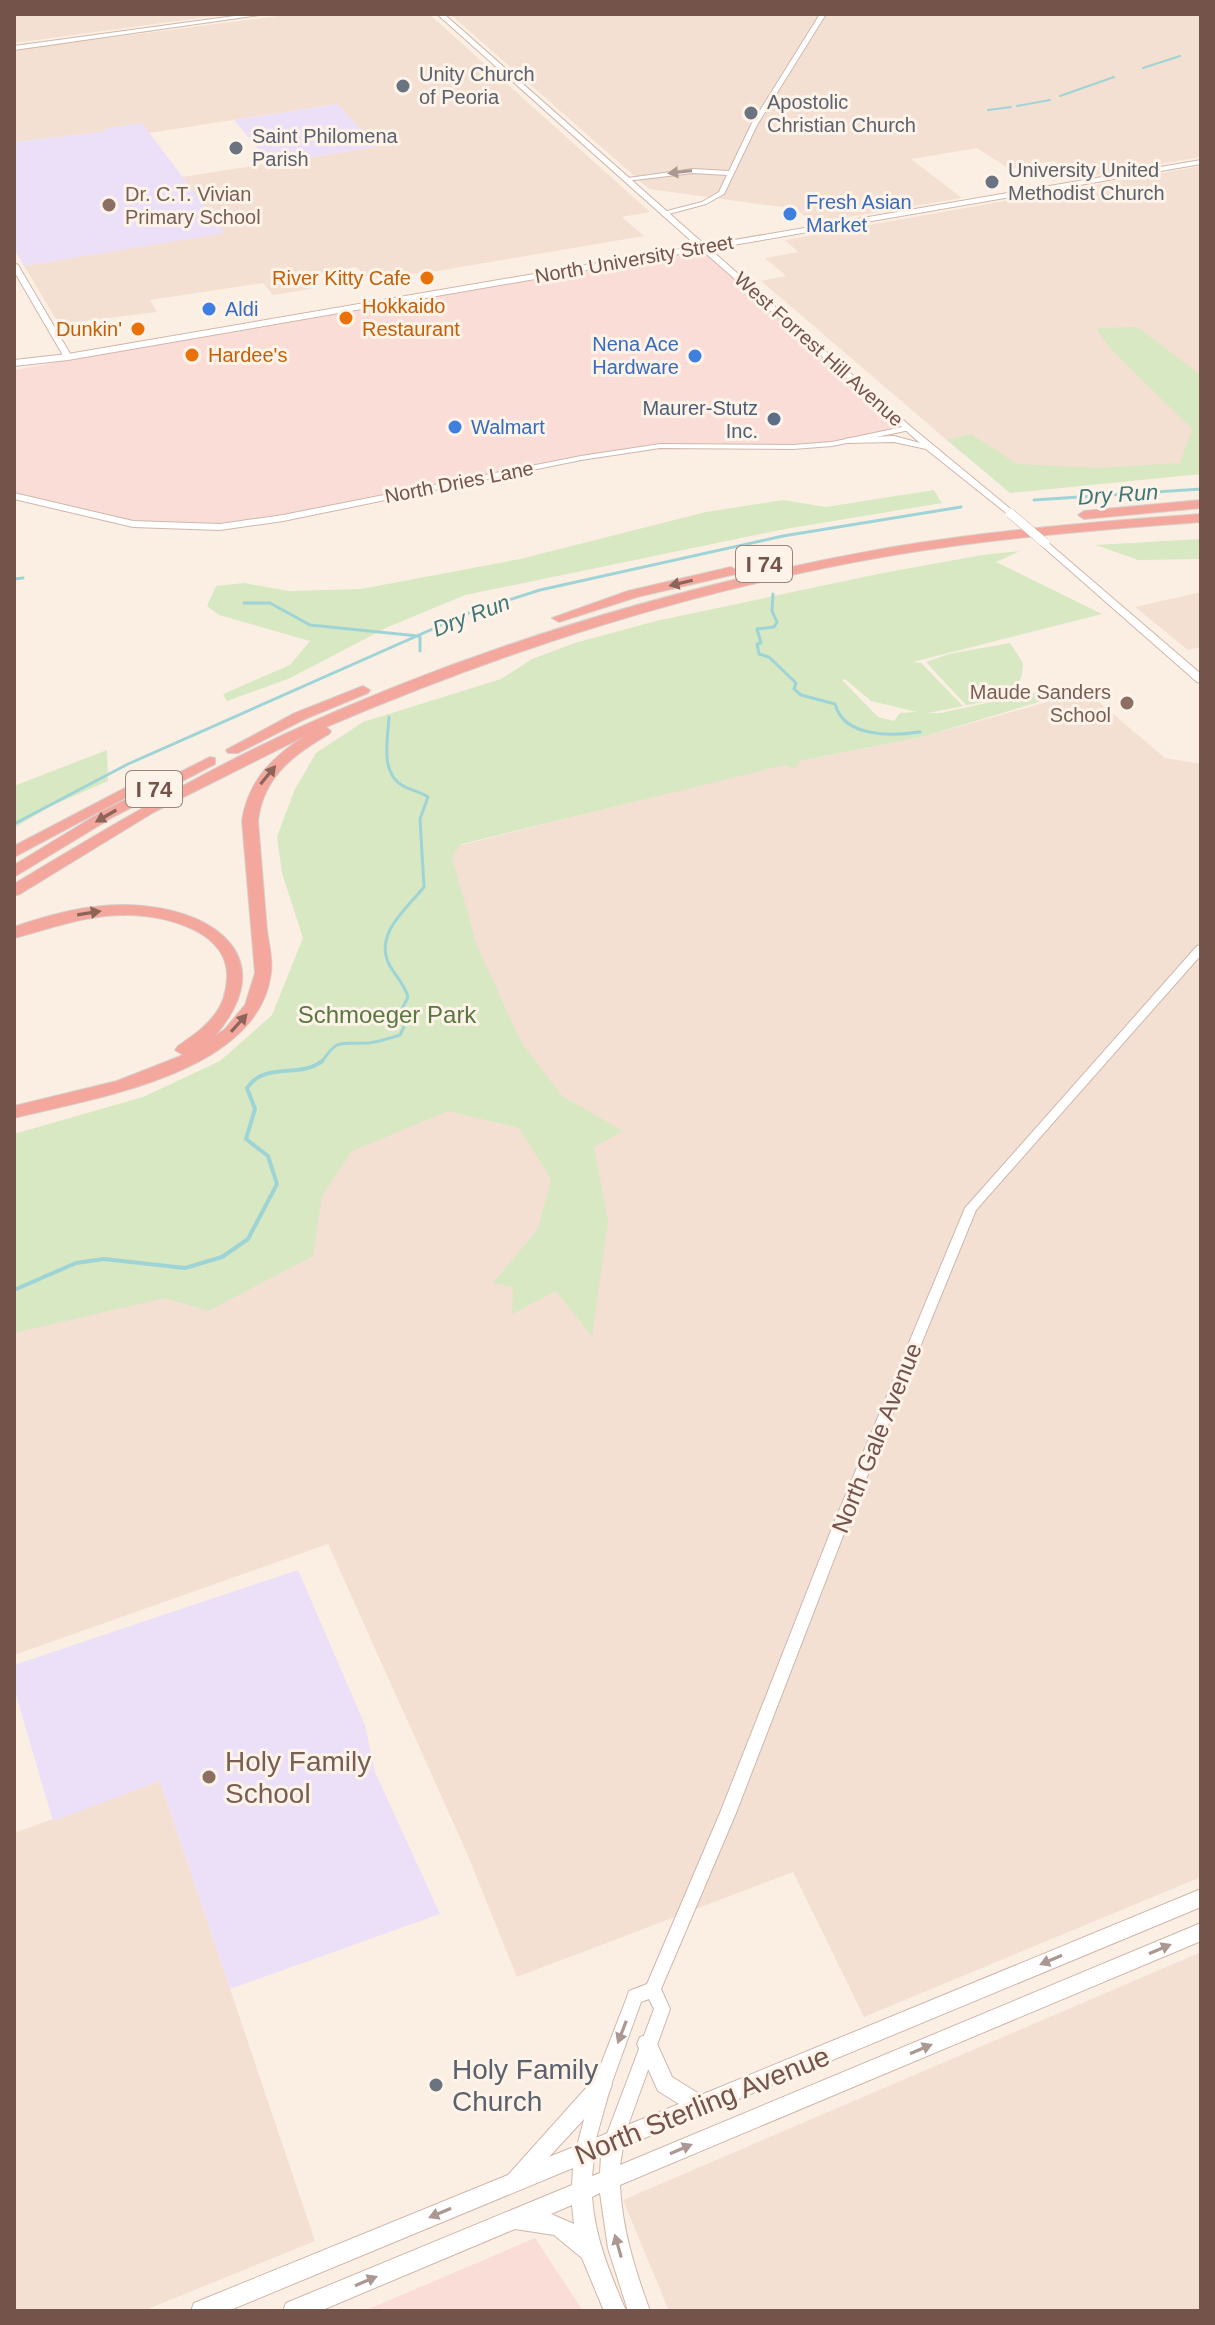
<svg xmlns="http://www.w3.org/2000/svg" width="1215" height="2325" font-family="Helvetica,sans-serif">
<rect width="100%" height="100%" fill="#fbefe3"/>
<!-- residential -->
<path fill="#f3e0d2" d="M 14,14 L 229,14 L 14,43 Z
M 293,14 L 429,14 L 650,212 L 622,217 L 644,236 L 432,272 L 368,278 L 356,267 L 302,277 L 311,289 L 273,295 L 263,283 L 150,300 L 157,312 L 59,324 L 24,266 L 224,232 L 182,177 L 376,147 L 337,104 L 149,133 L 141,123 L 108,131 L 14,142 L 14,50 Z
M 450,14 L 1200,14 L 1201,157 L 1079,178 L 1054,161 L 1009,169 L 977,148 L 911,159 L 962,198 L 813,223 L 796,209 L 649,189 Z
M 1201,166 L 1201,466 L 1035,478 L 962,453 L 761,281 L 786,276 L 765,258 L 798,252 L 785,240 Z
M 1201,592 L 1201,647 L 1188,650 L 1135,607 Z
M 1086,691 L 1165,758 L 1201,764 L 1201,1877 L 864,2017 L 793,1872 L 517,1977 L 466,1851 L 328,1544 L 14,1655 L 14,1324 L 445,849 L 786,764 L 922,737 Z
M 160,1781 L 315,2241 L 143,2311 L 14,2311 L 14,1833 Z
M 1201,1952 L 1201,2311 L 669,2311 L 623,2200 Z"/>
<!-- commercial -->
<path fill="#fbddd7" d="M 703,248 L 907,428 L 842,442 L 793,447 L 660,446 L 581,458 L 247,524 L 133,524 L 14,496 L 14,370 Z
M 535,2238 L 583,2311 L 364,2311 Z"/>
<!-- education -->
<path fill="#ece0f8" d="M 337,104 L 377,147 L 270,163 L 234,120 Z
M 142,123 L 225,233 L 24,266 L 14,249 L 14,142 L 107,131 L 106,128 Z
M 298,1570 L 365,1725 L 375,1772 L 440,1914 L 230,1989 L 160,1781 L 53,1821 L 14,1688 L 14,1665 Z"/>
<!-- green -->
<path fill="#d7e8c2" d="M 1137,327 L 1201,375 L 1201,474 L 1010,493 L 947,440 L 971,434 L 1017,464 L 1099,468 L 1180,463 L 1192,429 L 1110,348 L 1096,328 Z
M 934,490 L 942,503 L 785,529 L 465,595 L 388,627 L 288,679 L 227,701 L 223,694 L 290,665 L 310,641 L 219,615 L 207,606 L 216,586 L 244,583 L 289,591 L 361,589 L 520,559 L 706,512 L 783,500 L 826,507 Z
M 1201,539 L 1201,559 L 1138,560 L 1096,545 Z
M 1020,551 L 996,562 L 1102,614 L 842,680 L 878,717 L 894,721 L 900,713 L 917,712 L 871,701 L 845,679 L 913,662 L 921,663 L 963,706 L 928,713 L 941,713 L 1065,686 L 1068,689 L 1082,685 L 1085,688 L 922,737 L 800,761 L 795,768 L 785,765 L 466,843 L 461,844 L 452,857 L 477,946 L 521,1042 L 562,1096 L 623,1131 L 594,1147 L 608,1221 L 592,1337 L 556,1291 L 512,1314 L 513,1287 L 493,1283 L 538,1229 L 551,1179 L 519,1128 L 448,1111 L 352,1151 L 322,1196 L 313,1256 L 208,1311 L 165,1298 L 14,1333 L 14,1134 L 143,1097 L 220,1061 L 272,1015 L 303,938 L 282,873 L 277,837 L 294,791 L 316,753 L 363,722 L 501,679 L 532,659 L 575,643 L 656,621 L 878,574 L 982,555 Z
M 1010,643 L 1023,663 C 1024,696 992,701 966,705 L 926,662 L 949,654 Z
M 107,750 L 108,781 L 49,807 L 14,828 L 14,786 Z"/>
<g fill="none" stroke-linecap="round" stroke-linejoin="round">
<!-- stream-far2 -->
<path stroke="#9fd4d6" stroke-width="2" d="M 1143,68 L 1180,56
M 1060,96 L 1114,77
M 1017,106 L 1050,100
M 988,110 L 1011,107"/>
<!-- stream-far1 -->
<path stroke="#9fd4d6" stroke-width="3" d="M 1034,500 L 1201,489
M 14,579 L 23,578
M 773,594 L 772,611 L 777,622 L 774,627 L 757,629 L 761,643 L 757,644 L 759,654 L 769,657 L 796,683 L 794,689 L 801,695 L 835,704 C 844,738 892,736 920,732
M 244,603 L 270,603 L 310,625 L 418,636
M 420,636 L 420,651
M 14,824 L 128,764 L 471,612 L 540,590 L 783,536 L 961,507
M 321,1063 C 339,1036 340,1045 369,1043 C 379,1042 390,1038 400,1035 L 404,1027 L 399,1015 L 408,997 C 404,983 395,976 389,964 C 374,934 407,908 424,887 L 420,819 L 428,797 C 421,792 413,791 405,787 C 379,774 388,740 389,717"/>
<!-- stream -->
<path stroke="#9fd4d6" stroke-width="4" d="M 14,1290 L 76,1263 L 104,1259 L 185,1268 L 222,1257 L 248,1239 L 277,1184 L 268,1156 L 246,1139 L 255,1109 L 247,1088 C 265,1061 300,1079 322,1061"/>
<defs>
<path id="tertiary" d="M 820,14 L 826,14 L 757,125 L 724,194 L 706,204 L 665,215 L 663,214 L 663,212 L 702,202 L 719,192 L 727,175 L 693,173 L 626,181 L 625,180 L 628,178 L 693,169 L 729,171 L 751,125 Z
M 14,263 L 18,265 L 72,357 L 71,359 L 64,357 L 14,271 Z
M 907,426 L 910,426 L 910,430 L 832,446 L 793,449 L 660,448 L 581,460 L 283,521 L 220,530 L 133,527 L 14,499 L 14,493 L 133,521 L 220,524 L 283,515 L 581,456 L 660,444 L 793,445 L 832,442 Z
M 1201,945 L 1201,955 L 976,1210 L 848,1523 L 736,1813 L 661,1989 L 670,2009 L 622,2142 L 619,2148 L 613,2151 L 607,2148 L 604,2142 L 654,2009 L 649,1999 L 641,2002 L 611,2085 L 590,2160 L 584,2163 L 578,2160 L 575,2154 L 593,2085 L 627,1997 L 629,1991 L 647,1984 L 720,1813 L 834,1523 L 965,1208 L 1197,946 Z"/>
<path id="secondary" d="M 249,14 L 267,14 L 14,50 L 14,46 Z
M 437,14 L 444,14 L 705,245 L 1201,160 L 1201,164 L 710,249 L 910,426 L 1013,511 L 1015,513 L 1010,516 L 926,449 L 894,442 L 846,443 L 846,439 L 849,438 L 894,436 L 920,443 L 702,250 L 68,360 L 14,366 L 14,360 L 68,354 L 697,246 Z
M 1045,540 L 1201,674 L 1201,683 L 1197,682 L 1041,545 L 1041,541 Z
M 1201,1889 L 1201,1907 L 623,2147 L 620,2165 L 1201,1923 L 1201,1941 L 620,2185 C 622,2229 635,2270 650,2311 L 628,2311 L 608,2248 L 600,2193 L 592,2197 C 595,2239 610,2273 626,2311 L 604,2311 L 582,2258 L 554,2235 L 515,2229 L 320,2311 L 283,2311 L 286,2303 L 572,2185 L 573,2168 L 228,2311 L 191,2311 L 194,2303 L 508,2175 L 595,2078 L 602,2075 L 609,2078 L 612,2085 L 609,2092 L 549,2157 L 679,2104 L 658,2091 L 637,2044 L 640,2037 L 647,2035 L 654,2037 L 672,2077 L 701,2095 ZM 601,2156 L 600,2173 L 592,2176 L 594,2159 ZM 572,2205 L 574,2224 L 551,2214 Z"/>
<path id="motorway" d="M 1201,500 L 1201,508 L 1084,519 L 1078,515 L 1084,511 Z
M 1201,514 L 1201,522 C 1096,530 991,538 888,556 C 692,590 509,649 326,727 L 331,731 L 329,734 C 293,755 263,777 258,821 C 261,858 264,894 267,931 C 269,944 273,960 271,973 C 259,1074 93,1098 14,1118 L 14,1106 L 117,1081 L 183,1055 L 175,1050 L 178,1046 C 192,1036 205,1028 215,1014 C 223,1004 226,992 227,979 C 230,931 166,916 129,915 C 88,914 53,928 14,938 L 14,927 C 50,914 89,904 128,905 C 210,907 284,955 215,1036 L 225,1029 L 245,1005 L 255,973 L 242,821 C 248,781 272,757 305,736 L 154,812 L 20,894 L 14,896 L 14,884 C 102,831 191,778 285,734 C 476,646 680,585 887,548 C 991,530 1096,522 1201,514 Z
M 731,567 L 738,571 L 736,574 L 637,597 L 559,622 L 552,618 L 628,591 Z
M 363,686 L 370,690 L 368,693 L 305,719 L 238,753 L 228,753 L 226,750 L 295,713 Z
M 210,757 L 215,758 L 215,764 L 113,817 L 14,877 L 14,865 L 103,811 Z
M 150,775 L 157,779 L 155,782 L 14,857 L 14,846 Z"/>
</defs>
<!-- tertiary casing -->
<use href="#tertiary" stroke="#ceb7ad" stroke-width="2"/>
<!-- secondary casing -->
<use href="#secondary" stroke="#d1b6aa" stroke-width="2"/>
<!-- motorway casing -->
<use href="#motorway" stroke="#d8cfcc" stroke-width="2"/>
<!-- tertiary -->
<use href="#tertiary" fill="#fff" fill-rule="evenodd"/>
<!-- secondary -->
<use href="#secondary" fill="#fff" fill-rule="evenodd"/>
<!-- motorway -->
<use href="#motorway" fill="#f4a79c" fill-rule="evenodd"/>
<defs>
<path id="secondary-bridge" d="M 1010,513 L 1045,543"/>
</defs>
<!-- secondary-bridge casing -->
<use href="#secondary-bridge" stroke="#d1b6aa" stroke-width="10" stroke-linecap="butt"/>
<!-- secondary-bridge -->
<use href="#secondary-bridge" stroke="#fff" stroke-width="9"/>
</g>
<!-- one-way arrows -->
<defs><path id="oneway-solid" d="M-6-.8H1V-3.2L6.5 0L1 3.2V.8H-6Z" transform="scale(2)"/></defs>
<g fill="#ab9892">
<use href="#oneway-solid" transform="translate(680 172) rotate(173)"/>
<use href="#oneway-solid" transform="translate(1160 1949) rotate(-23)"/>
<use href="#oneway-solid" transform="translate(1051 1960) rotate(157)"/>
<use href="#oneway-solid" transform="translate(622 2032) rotate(111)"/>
<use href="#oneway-solid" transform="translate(921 2049) rotate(-23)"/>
<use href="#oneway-solid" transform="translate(681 2149) rotate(-23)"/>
<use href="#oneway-solid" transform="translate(440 2213) rotate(157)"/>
<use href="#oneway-solid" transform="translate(618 2246) rotate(-106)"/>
<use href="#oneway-solid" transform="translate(366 2281) rotate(-23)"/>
</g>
<g fill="#8d645a">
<use href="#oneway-solid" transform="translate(681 583) rotate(167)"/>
<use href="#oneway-solid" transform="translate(268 775) rotate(-51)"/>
<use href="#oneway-solid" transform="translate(106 816) rotate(150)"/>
<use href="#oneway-solid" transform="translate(89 913) rotate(-9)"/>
<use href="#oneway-solid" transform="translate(239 1023) rotate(-48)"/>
</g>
<!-- markers -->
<g fill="#6b7280" stroke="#fef3e9" stroke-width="3">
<circle cx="403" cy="86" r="8"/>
<circle cx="751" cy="113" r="8"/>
<circle cx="236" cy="148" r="8"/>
<circle cx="992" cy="182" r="8"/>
<circle cx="436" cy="2085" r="8"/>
</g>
<g fill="#8d6e63" stroke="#fef3e9" stroke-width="3">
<circle cx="109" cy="205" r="8"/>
<circle cx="1127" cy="703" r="8"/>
<circle cx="209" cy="1777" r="8"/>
</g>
<g fill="#3f7fe0" stroke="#fef3e9" stroke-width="3">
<circle cx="790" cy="214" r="8"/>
<circle cx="209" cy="309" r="8"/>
<circle cx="695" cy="356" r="8"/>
<circle cx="455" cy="427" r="8"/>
</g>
<g fill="#e8710a" stroke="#fef3e9" stroke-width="3">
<circle cx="427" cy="278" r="8"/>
<circle cx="346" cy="318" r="8"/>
<circle cx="138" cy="329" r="8"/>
<circle cx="192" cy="355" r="8"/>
</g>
<circle fill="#5c6f8a" stroke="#fef3e9" stroke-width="3" cx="774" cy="419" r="8"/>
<g text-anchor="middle" stroke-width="6" stroke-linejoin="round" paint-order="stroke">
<!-- far-worship labels -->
<g font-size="20" fill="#5b616d" stroke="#fef3e9" text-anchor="start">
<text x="419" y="81">Unity Church<tspan x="419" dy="23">of Peoria</tspan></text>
<text x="767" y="109">Apostolic<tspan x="767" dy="23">Christian Church</tspan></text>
<text x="252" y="143">Saint Philomena<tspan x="252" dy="23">Parish</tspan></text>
<text x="1008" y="177">University United<tspan x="1008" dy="23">Methodist Church</tspan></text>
</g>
<!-- far-education labels -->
<g font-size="20" fill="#785e54" stroke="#fef3e9" text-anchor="start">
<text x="125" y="201">Dr. C.T. Vivian<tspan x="125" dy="23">Primary School</tspan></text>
<text x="1111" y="699" text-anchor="end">Maude Sanders<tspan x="1111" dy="23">School</tspan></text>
</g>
<!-- far-shop labels -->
<g font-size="20" fill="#366cbe" stroke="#fef3e9" text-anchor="start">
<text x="806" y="209">Fresh Asian<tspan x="806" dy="23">Market</tspan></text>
<text x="225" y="316">Aldi</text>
<text x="679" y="351" text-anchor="end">Nena Ace<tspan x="679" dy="23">Hardware</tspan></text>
<text x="471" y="434">Walmart</text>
</g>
<!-- far-street labels -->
<g font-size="20" fill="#73534a" stroke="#fef3e9">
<text transform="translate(634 259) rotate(-10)" y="7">North University Street</text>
<text transform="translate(819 349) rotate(42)" y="7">West Forrest Hill Avenue</text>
<text transform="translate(459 482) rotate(-11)" y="7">North Dries Lane</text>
</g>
<!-- far-food labels -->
<g font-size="20" fill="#c56008" stroke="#fef3e9" text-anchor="end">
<text x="411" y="285">River Kitty Cafe</text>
<text x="362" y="313" text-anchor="start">Hokkaido<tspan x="362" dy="23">Restaurant</tspan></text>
<text x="122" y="336">Dunkin'</text>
<text x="208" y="362" text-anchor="start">Hardee's</text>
</g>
<!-- far-service labels -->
<g font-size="20" fill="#4e5e75" stroke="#fef3e9" text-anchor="end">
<text x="758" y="415">Maurer-Stutz<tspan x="758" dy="23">Inc.</tspan></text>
</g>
<!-- far-water labels -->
<g font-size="22" font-style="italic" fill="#3f7678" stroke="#fef3e9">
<text transform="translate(1118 494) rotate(-4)" y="8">Dry Run</text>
<text transform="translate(471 615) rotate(-21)" y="8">Dry Run</text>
</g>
<!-- shield labels -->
<g fill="#fef3e9" stroke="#9d837a" stroke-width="2">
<rect x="736" y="546" width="56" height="36" rx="6"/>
<rect x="126" y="771" width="56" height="36" rx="6"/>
</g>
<g font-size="22" font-weight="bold" fill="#73534a">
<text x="764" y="572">I 74</text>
<text x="154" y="797">I 74</text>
</g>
<!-- park labels -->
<g font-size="24" fill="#597842" stroke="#fef3e9">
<text x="387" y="1023">Schmoeger Park</text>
</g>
<!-- street labels -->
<g font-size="24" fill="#73534a" stroke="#fef3e9">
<text transform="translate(877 1438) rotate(-68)" y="8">North Gale Avenue</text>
</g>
<!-- near-education labels -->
<g font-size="28" fill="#785e54" stroke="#fef3e9" text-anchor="start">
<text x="225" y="1771">Holy Family<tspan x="225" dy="32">School</tspan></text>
</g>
<!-- near-worship labels -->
<g font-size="28" fill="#5b616d" stroke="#fef3e9" text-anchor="start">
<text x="452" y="2079">Holy Family<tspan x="452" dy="32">Church</tspan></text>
</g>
<!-- near-street labels -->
<g font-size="28" fill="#73534a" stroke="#fef3e9">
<text transform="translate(702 2105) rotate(-22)" y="10">North Sterling Avenue</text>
</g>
</g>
<!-- border -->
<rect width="1215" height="2325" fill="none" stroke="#73534a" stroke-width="32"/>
</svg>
